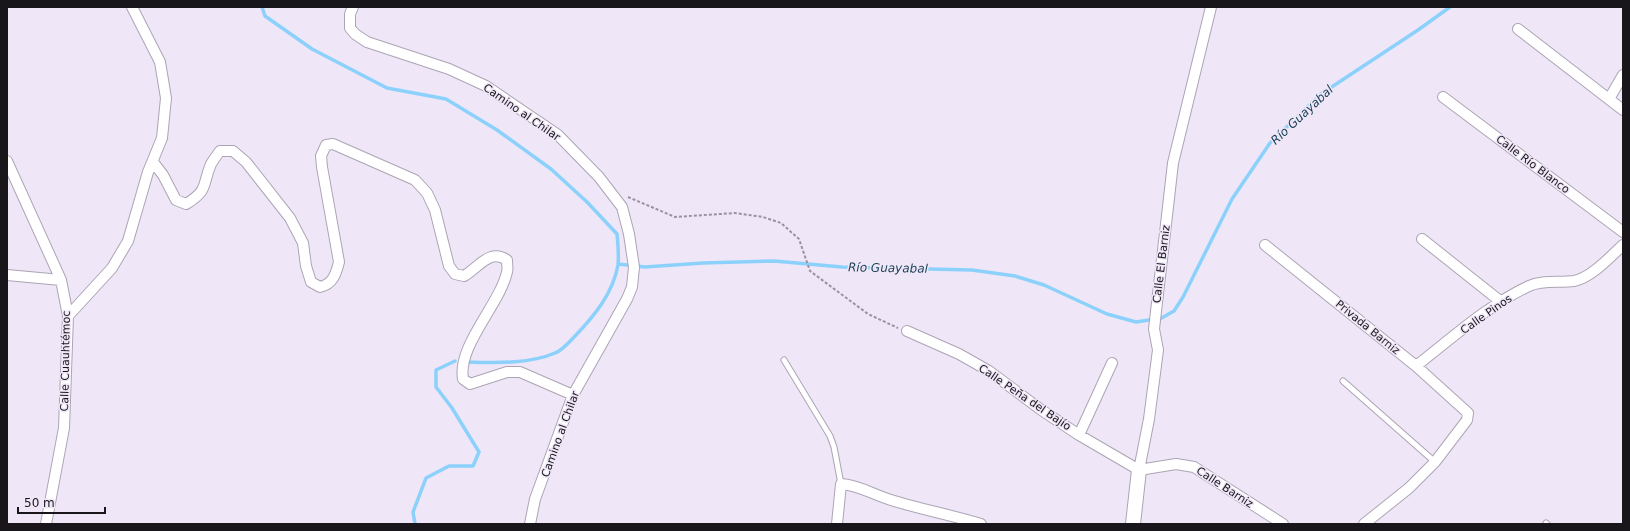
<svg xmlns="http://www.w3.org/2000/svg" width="1630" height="531" font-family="'DejaVu Sans',sans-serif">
<rect width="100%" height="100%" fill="#efe7f7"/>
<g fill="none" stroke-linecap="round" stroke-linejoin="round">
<!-- stream -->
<path stroke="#8cd1fb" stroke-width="3.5" d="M 262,7 L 265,16 L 312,49 L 387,88 L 446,99 L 497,130 L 551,169 L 587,202 L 617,234 C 618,244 619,255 618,265 C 613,293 595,315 576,335 C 570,341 563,350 555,353 C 530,364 494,363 467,362
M 618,264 L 645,267 L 703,263 L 774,261 L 842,267 L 972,270 L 1015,276 L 1044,285 L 1107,314 L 1136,322 L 1149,320
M 1158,320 L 1174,311 L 1183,297 L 1232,199 L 1270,143 L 1321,94 L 1418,30 L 1450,7
M 415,524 L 413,512 L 426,478 L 449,466 L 473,466 L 479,452 L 452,408 L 436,387 L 436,370 L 455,361"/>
<defs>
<path id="lane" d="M 784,360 L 830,436 L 834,447 L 841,484
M 1343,381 L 1435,462
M 1546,523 L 1547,524"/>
<path id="street" d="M 353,7 L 350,14 L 350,28 L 355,34 L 367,42 L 449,69 L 486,86 L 558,135 L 599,177 L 622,207 L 629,234 L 634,267 L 632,287 L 627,299 L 573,395 L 535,499 L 530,524
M 1518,29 L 1623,110
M 1443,97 L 1623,232
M 1609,99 L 1623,75
M 7,161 L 61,280 L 68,316 L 64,428 L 46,524
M 153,162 L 163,175 L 176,200 L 186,204 C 209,190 202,185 211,164 C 214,159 217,155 220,151 L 233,151 L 246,162 L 290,218 L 303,243 L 306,266 L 311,282 L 320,287 C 333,284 336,274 339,262 L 322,167 L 321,156 L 326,145 L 333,144 L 415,180 L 427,193 L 435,210 L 449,266 L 455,274 L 464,276 C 479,267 490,248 507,260 C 507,264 508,269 507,272 C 500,304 457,346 463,379 L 470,384 L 507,372 L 520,372 L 573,395
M 1422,239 L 1500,301
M 1265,245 L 1416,366 L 1468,413 L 1467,420 L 1435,462 L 1409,488 L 1364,524
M 7,275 L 61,280
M 68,316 L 112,268 L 128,241 L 148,172 L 162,138 L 166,98 L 160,62 L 132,7
M 907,331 L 959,354 L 989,371 L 1040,409 L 1079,435 L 1139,470
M 1416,366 C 1451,339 1488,305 1529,286 C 1542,280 1559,283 1574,281 C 1591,278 1610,257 1623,245
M 1079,435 L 1112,363
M 1139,470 L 1149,419 L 1158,350 L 1154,329 L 1173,163 L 1211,7
M 1139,470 L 1176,464 L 1194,467 L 1283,524
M 837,524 L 841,484 C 859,485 874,495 891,500 C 920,509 951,515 981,524"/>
<path id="secondary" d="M 1133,524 L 1139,470"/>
</defs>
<!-- lane casing -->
<use href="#lane" stroke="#aca4b4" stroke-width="7"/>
<!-- street casing -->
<use href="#street" stroke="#aca4b4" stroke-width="12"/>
<!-- secondary casing -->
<use href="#secondary" stroke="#aca4b4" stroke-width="16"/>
<!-- path -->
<path stroke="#98929e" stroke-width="2" stroke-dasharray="3 2" stroke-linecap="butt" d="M 628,197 L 675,217 L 735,213 L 763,217 L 781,223 L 799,239 L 810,271 L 868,314 L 898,328"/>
<!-- lane -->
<use href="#lane" stroke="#fff" stroke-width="5"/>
<!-- street -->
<use href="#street" stroke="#fff" stroke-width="10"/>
<!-- secondary -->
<use href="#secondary" stroke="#fff" stroke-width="14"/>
</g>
<g text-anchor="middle" stroke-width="3" stroke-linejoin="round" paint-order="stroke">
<!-- street labels -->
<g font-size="11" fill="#18151b" stroke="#efe7f7">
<text transform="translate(522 112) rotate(35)" y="4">Camino al Chilar</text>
<text transform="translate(1533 164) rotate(37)" y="4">Calle Río Blanco</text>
<text transform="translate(1161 264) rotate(-83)" y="4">Calle El Barniz</text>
<text transform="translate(1486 314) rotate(-35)" y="4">Calle Pinos</text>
<text transform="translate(1368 327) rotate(39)" y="4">Privada Barniz</text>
<text transform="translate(65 361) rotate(-89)" y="4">Calle Cuauhtémoc</text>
<text transform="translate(1025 397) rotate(34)" y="4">Calle Peña del Bajío</text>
<text transform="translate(560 434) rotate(-70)" y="4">Camino al Chilar</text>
<text transform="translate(1225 487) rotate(33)" y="4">Calle Barniz</text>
</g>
<!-- water labels -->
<g font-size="12" font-style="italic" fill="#173e54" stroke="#efe7f7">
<text transform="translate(1302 115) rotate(-43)" y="4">Río Guayabal</text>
<text transform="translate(888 268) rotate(1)" y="4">Río Guayabal</text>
</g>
</g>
<!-- border -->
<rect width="1630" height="531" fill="none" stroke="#18151b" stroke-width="16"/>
<!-- scale -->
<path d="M18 507v6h87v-6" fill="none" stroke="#18151b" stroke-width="2"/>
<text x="24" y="507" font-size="12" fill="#18151b" stroke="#efe7f7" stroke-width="3" paint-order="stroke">50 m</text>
</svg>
